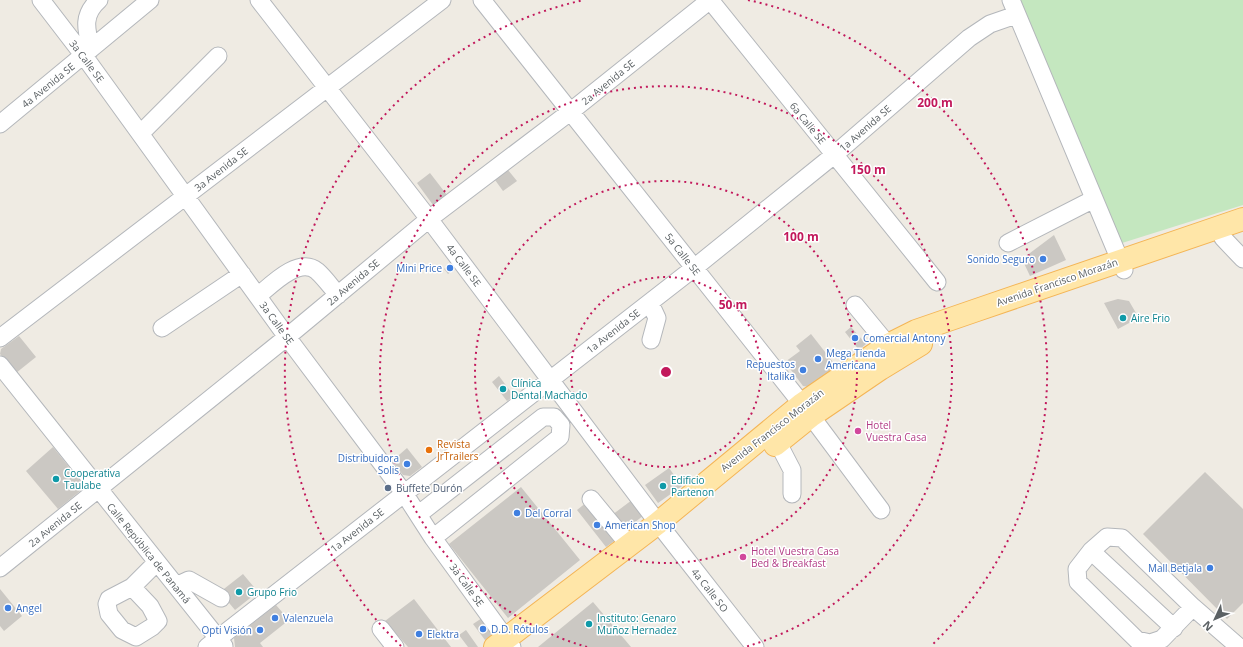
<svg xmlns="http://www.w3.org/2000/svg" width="1243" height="647" font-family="'Open Sans',sans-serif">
<rect width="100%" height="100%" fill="#efebe3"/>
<!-- green -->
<path fill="#c4e7bf" d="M 1015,0 L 1243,0 L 1243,205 L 1122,243 Z"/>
<!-- building -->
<path fill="#cbc8c3" d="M 508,170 L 517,181 L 503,191 L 495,180 Z
M 430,173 L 447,195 L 433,205 L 417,183 Z
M 1054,235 L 1066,260 L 1030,276 L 1022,259 Z
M 451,262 L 456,268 L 448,274 L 444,269 Z
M 1118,299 L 1129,301 L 1136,313 L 1131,322 L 1118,329 L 1104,303 Z
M 851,327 L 866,344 L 859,350 L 845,332 Z
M 811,334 L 836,366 L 809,387 L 803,386 L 785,362 L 800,351 L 796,346 Z
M 19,336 L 36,357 L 16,373 L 0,354 L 1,349 Z
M 499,376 L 514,396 L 507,401 L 492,382 Z
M 53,447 L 85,487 L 58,509 L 26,471 Z
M 407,448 L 422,467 L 410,476 L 403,475 L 392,461 Z
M 669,468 L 682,486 L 658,503 L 645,485 Z
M 1205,472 L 1243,509 L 1243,603 L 1227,619 L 1143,534 Z
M 521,487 L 580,560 L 508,618 L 449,544 Z
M 632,500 L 644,515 L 624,531 L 612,515 Z
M 587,502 L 616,540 L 606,547 L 577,510 Z
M 243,574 L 258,592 L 235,610 L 220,592 Z
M 0,589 L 22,616 L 4,631 L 0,626 Z
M 414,599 L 451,647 L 408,647 L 385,621 Z
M 593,602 L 631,647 L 538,647 Z
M 276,605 L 289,620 L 260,643 L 263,647 L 235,647 L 234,638 Z
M 482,618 L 493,634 L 485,640 L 473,624 Z
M 466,630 L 478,647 L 468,647 L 459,635 Z"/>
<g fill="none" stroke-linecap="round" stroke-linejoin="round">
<defs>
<path id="minor" d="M 41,0 L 84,56 L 287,337 L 404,493 L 433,538 L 512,647
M 259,0 L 429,219 L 658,523 L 755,647
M 482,0 L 802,404 L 881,510
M 710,0 L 937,282
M 1011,0 L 1124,270
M 91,49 C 86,29 82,15 99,0
M 0,124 L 150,0
M 141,133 L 218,56
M 1223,238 L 1243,259
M 1008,243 L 1094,199
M 258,296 C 271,285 299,256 317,271 C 325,278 331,287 338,295
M 650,303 L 657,318 L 651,340
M 855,305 L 888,345
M 162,328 L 242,274
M 0,338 L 442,0
M 0,365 L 224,646
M 778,443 L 792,470 L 792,494
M 591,499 L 629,545
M 419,514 L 543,417 L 554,417 L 561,425 L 560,437 L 433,538
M 1091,551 L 1174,628
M 0,568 L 287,337 L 429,219 L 570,112 L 710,0
M 176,586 L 189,580 L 221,598
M 132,587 L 109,599 L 107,604 L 109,614 L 122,630 L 136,637 L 152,627 L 158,621 L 150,606 L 132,587 L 157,562
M 1193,607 L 1162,639 L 1150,643 L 1137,640 L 1078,582 L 1077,569 L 1091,551 L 1107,537 L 1122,538 L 1193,607 L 1239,647
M 381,629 L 395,647
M 207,647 L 694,268 L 834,155 L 969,38 L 990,24 L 1016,15"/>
<path id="major" d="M 775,445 L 811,416 L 880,369 L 921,344
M 495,647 L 658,523 L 802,404 L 888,345 L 916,331 L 974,311 L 1243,219"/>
</defs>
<!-- minor casing -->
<use href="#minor" stroke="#b4b7bb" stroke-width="19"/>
<!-- major casing -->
<use href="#major" stroke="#f4b556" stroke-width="24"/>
<!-- minor -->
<use href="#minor" stroke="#fff" stroke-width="17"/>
<!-- major -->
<use href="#major" stroke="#ffe6a8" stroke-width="22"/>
</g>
<!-- distance rings -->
<g fill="none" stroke="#c2185b" stroke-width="2" stroke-dasharray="2 4">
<circle cx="666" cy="372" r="95"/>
<circle cx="666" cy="372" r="191"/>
<path d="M587 647A286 286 0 1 1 745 647"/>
<path d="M401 646A381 381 0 0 1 584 0M748 0A381 381 0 0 1 931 646"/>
</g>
<!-- markers -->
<g fill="#3f7fe0" stroke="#fff" stroke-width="1.5">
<circle cx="1043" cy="259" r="4"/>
<circle cx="450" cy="268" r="4"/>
<circle cx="855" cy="338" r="4"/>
<circle cx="818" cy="359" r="4"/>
<circle cx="803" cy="370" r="4"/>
<circle cx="407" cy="464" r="4"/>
<circle cx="517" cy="513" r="4"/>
<circle cx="597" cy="525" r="4"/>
<circle cx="1210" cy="568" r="4"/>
<circle cx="8" cy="608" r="4"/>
<circle cx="275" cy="618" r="4"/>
<circle cx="483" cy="629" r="4"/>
<circle cx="260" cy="630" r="4"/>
<circle cx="419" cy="634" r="4"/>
</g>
<g fill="#0f9aa8" stroke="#fff" stroke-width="1.5">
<circle cx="1123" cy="318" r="4"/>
<circle cx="503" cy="389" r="4"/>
<circle cx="56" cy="479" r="4"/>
<circle cx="663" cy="486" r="4"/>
<circle cx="239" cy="592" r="4"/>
<circle cx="589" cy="624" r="4"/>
</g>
<g fill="#d1479c" stroke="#fff" stroke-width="1.5">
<circle cx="858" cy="431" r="4"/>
<circle cx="743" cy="557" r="4"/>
</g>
<circle fill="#e8710a" stroke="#fff" stroke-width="1.5" cx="429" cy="450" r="4"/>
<circle fill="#5c6f8a" stroke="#fff" stroke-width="1.5" cx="388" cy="488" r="4"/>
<g text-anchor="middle" stroke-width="3" stroke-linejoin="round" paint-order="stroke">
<!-- street labels -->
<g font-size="10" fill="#5b6164" stroke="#fff">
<text transform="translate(87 61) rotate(53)" y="4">3a Calle SE</text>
<text transform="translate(608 82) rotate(-39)" y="4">2a Avenida SE</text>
<text transform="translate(48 85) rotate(-39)" y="4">4a Avenida SE</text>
<text transform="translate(808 123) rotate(51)" y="4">6a Calle SE</text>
<text transform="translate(865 128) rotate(-41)" y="4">1a Avenida SE</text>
<text transform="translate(221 169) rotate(-38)" y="4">3a Avenida SE</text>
<text transform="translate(683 254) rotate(52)" y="4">5a Calle SE</text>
<text transform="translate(464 265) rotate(53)" y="4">4a Calle SE</text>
<text transform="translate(353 282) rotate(-40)" y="4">2a Avenida SE</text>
<text transform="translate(1057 282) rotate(-19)" y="4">Avenida Francisco Morazán</text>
<text transform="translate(277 323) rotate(54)" y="4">3a Calle SE</text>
<text transform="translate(613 331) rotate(-38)" y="4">1a Avenida SE</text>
<text transform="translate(772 430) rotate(-38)" y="4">Avenida Francisco Morazán</text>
<text transform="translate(55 524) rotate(-39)" y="4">2a Avenida SE</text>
<text transform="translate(357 530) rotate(-38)" y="4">1a Avenida SE</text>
<text transform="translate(149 553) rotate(51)" y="4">Calle República de Panamá</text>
<text transform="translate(467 585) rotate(54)" y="4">3a Calle SE</text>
<text transform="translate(710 590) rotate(52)" y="4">4a Calle SO</text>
</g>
<!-- shop labels -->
<g font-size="10" fill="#366cbe" stroke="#fff" text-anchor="start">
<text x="1035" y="263" text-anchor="end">Sonido Seguro</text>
<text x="442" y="272" text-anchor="end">Mini Price</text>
<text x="863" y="342">Comercial Antony</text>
<text x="826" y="357">Mega Tienda<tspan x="826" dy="12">Americana</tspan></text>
<text x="795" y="368" text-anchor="end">Repuestos<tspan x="795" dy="12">Italika</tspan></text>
<text x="399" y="462" text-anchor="end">Distribuidora<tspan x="399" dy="12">Solis</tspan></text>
<text x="525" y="517">Del Corral</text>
<text x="605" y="529">American Shop</text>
<text x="1202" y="572" text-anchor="end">Mall Betjala</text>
<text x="16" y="612">Angel</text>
<text x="283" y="622">Valenzuela</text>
<text x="491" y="633">D.D. Rótulos</text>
<text x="252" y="634" text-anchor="end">Opti Visión</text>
<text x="427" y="638">Elektra</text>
</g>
<!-- culture labels -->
<g font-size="10" fill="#0d838f" stroke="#fff" text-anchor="start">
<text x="1131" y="322">Aire Frio</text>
<text x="511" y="387">Clínica<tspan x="511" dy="12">Dental Machado</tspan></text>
<text x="64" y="477">Cooperativa<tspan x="64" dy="12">Taulabe</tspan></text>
<text x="671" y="484">Edificio<tspan x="671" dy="12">Partenon</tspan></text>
<text x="247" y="596">Grupo Frio</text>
<text x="597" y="622">Instituto: Genaro<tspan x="597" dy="12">Muñoz Hernadez</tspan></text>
</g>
<!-- hotel labels -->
<g font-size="10" fill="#b23c85" stroke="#fff" text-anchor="start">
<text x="866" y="429">Hotel<tspan x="866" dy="12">Vuestra Casa</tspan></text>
<text x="751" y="555">Hotel Vuestra Casa<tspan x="751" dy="12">Bed &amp; Breakfast</tspan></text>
</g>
<!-- food labels -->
<g font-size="10" fill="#c56008" stroke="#fff" text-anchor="start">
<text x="437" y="448">Revista<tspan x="437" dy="12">JrTrailers</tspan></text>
</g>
<!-- service labels -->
<g font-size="10" fill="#4e5e75" stroke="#fff" text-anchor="start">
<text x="396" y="492">Buffete Durón</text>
</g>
</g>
<circle cx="666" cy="372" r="6" fill="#c2185b" stroke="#fff" stroke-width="2"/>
<g font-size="12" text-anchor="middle" font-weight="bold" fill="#c2185b" stroke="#fff" stroke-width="3" stroke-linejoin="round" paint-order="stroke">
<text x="935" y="107">200 m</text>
<text x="868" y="174">150 m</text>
<text x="801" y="241">100 m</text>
<text x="733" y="309">50 m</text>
</g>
<!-- north arrow -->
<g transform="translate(1215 619) rotate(226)" stroke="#ffffff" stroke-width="3" paint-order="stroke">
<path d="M0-3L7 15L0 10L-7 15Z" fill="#5b6164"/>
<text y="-6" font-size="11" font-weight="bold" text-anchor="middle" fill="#5b6164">N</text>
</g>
</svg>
